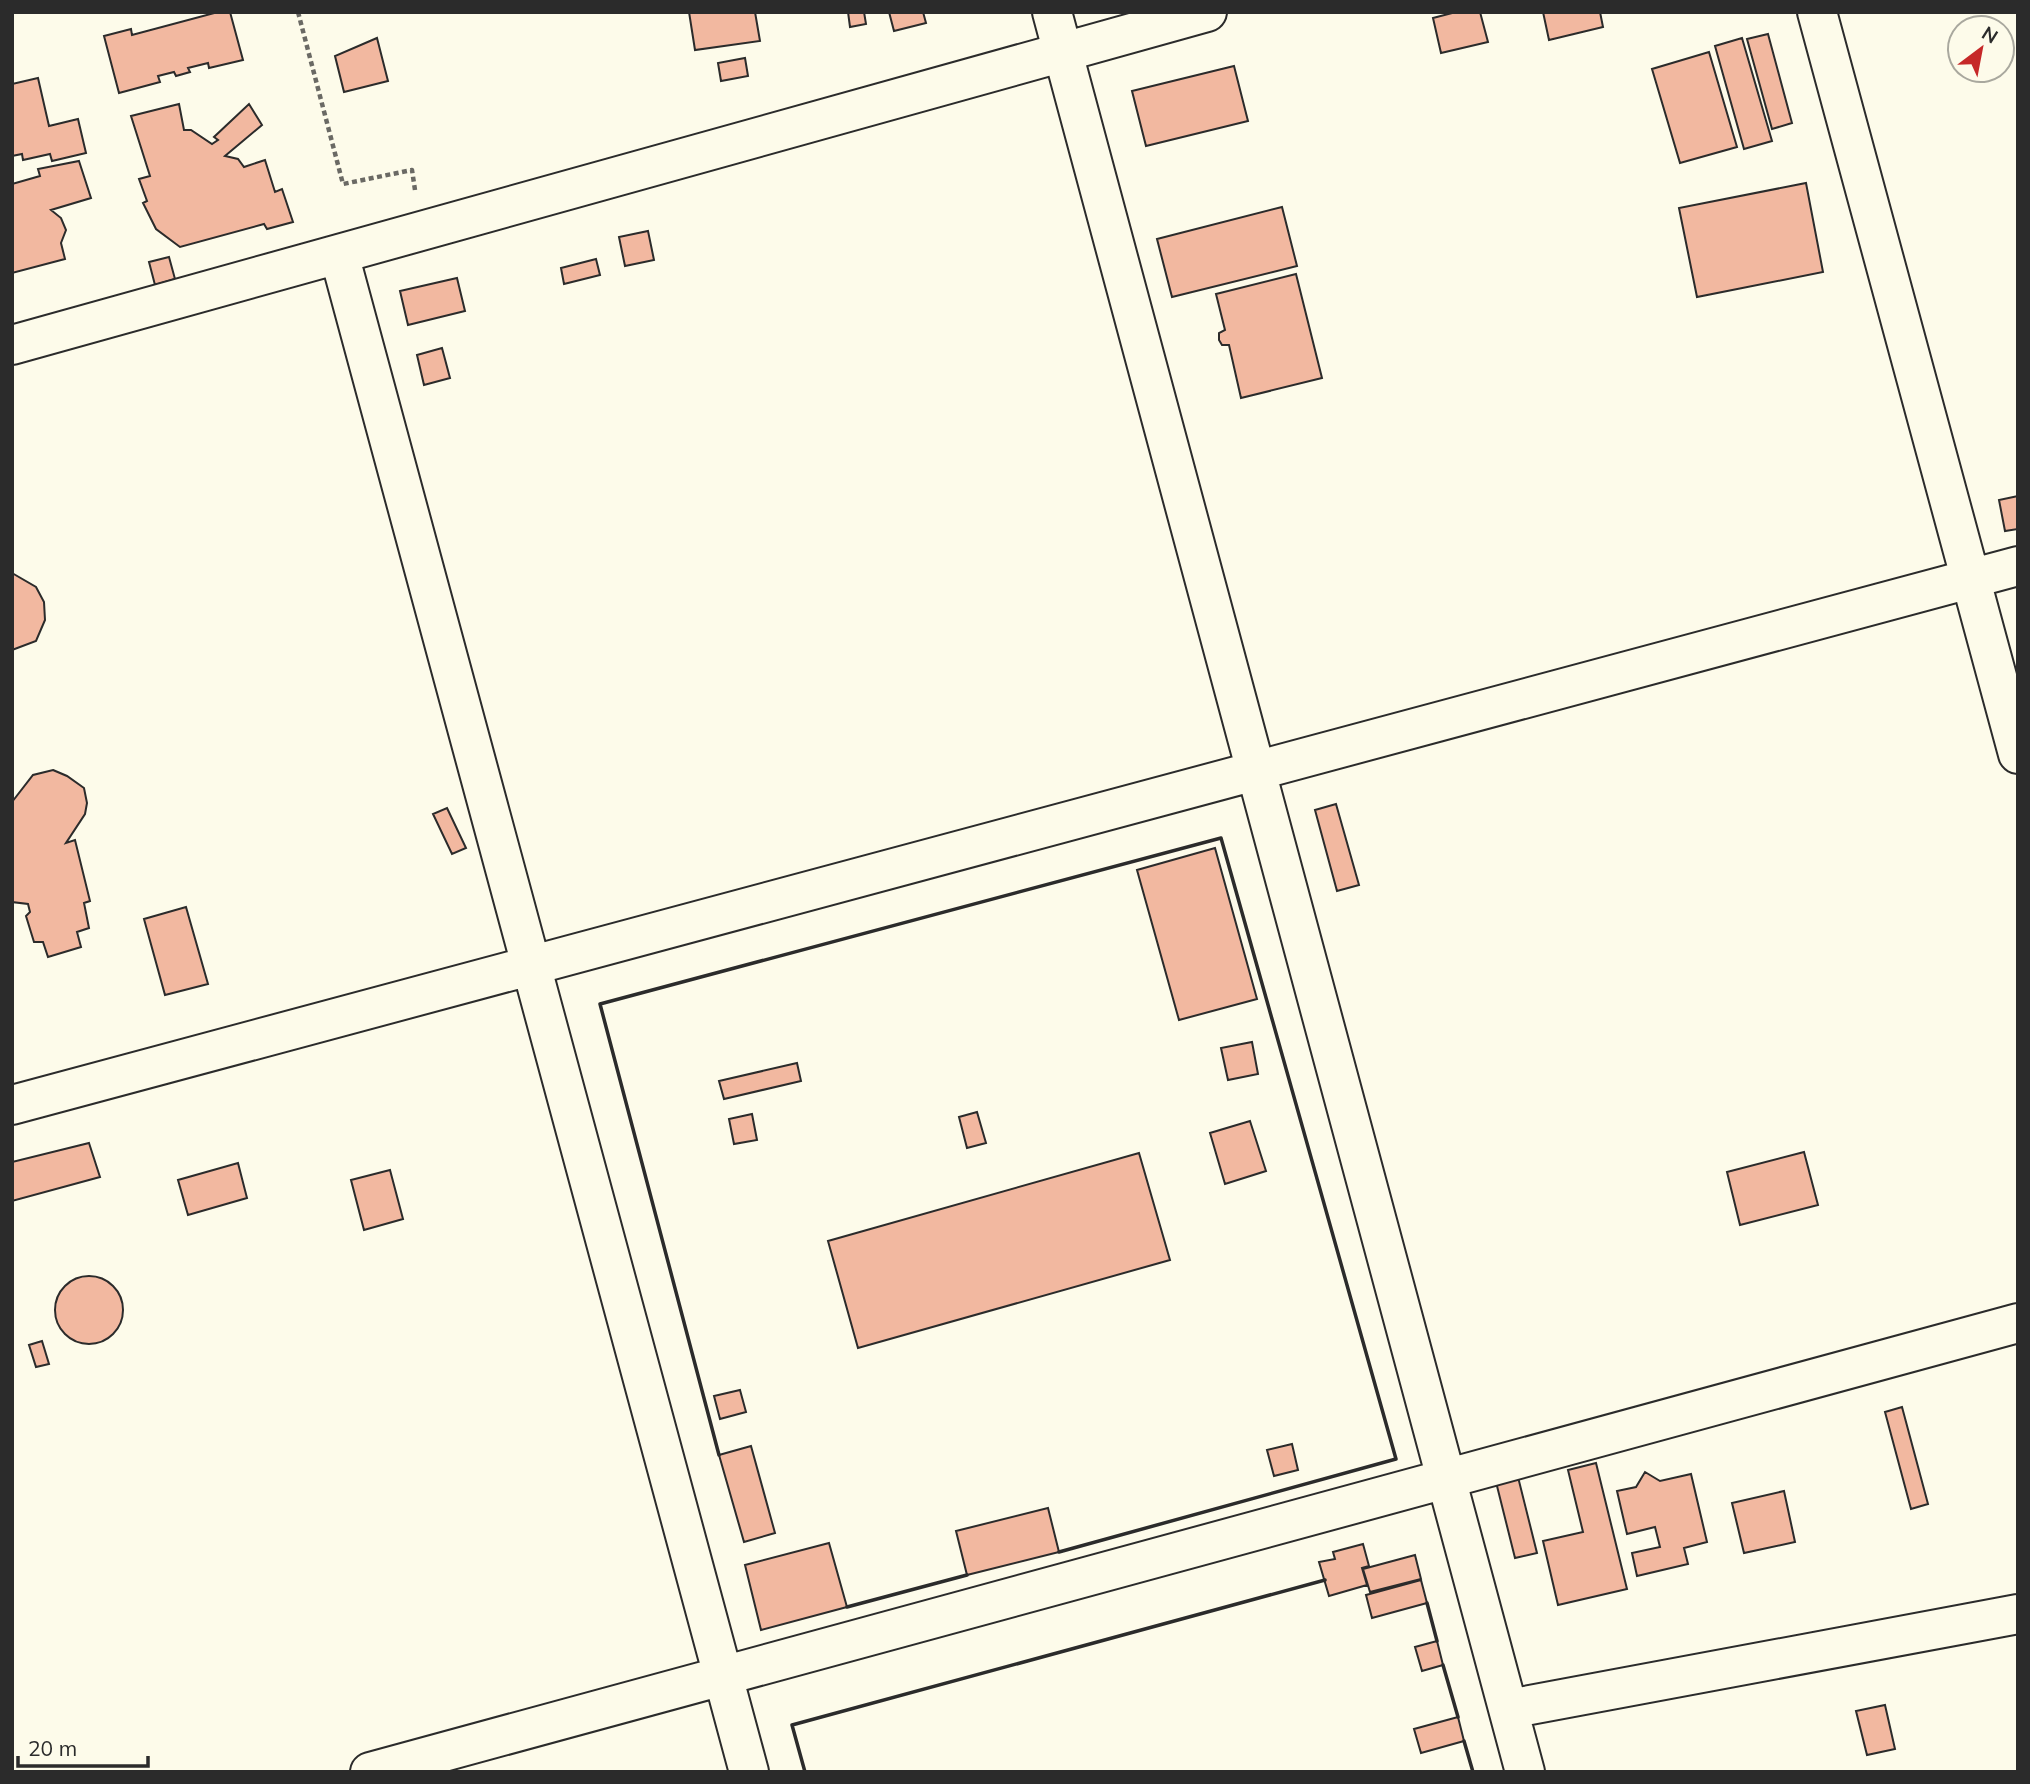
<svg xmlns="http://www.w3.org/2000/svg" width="2030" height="1784" font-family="Mulish,sans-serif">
<rect width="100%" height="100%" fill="#fdfbea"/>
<!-- building -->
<path fill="#f2b8a0" stroke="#2b2b2b" stroke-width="2" d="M 218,12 L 230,12 L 243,60 L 209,68 L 208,63 L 188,68 L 190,72 L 176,76 L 174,72 L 158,76 L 160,82 L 119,93 L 104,36 L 131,29 L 132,35 Z
M 689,12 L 755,12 L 760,41 L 695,50 Z
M 848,12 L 864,12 L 866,24 L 850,27 Z
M 889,12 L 923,12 L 926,23 L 894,31 Z
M 1456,12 L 1480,12 L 1488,42 L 1441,53 L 1433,18 Z
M 1543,12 L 1600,12 L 1603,27 L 1549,40 Z
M 1768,34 L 1792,123 L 1772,129 L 1747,39 Z
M 377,38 L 388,81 L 344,92 L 335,56 Z
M 1742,38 L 1772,141 L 1744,149 L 1715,46 Z
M 1709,52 L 1737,147 L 1680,163 L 1652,69 Z
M 745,58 L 748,76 L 721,81 L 718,63 Z
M 1234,66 L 1248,121 L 1146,146 L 1132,91 Z
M 38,78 L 49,126 L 78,119 L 86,153 L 52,161 L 50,154 L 23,160 L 22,154 L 12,156 L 12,84 Z
M 179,104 L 184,130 L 191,130 L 212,144 L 218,140 L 214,137 L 249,104 L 262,125 L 225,156 L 238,159 L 244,167 L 265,160 L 275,192 L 282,189 L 293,222 L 267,229 L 264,224 L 180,247 L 156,229 L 143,203 L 147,201 L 139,179 L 150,176 L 131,116 Z
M 79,161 L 91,198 L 51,210 L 61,218 L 66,230 L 61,243 L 65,259 L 12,273 L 12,184 L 40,176 L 38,169 Z
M 1806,183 L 1823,272 L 1697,297 L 1679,208 Z
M 1282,207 L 1297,266 L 1172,297 L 1157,239 Z
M 648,231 L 654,260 L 625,266 L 619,237 Z
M 169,257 L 175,279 L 155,285 L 149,262 Z
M 596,259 L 600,275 L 564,284 L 561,268 Z
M 1296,274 L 1322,378 L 1241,398 L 1229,345 L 1222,345 L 1219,340 L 1219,333 L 1225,330 L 1216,294 Z
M 457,278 L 465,311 L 408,325 L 400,291 Z
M 442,348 L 450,378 L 424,385 L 417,355 Z
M 2018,496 L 2018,529 L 2005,531 L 1999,500 Z
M 12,573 L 36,587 L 44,602 L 45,620 L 36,641 L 12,650 Z
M 53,770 L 67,776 L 84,788 L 87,803 L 85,814 L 66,843 L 75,840 L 90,901 L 84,903 L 89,928 L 77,932 L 81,947 L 48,957 L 43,942 L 34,942 L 26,916 L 30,912 L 28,904 L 12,902 L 12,802 L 33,775 Z
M 1336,804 L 1359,885 L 1337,891 L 1315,810 Z
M 447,808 L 466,848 L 452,854 L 433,814 Z
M 1215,848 L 1257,999 L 1179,1020 L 1137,870 Z
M 186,907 L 208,984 L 165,995 L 144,919 Z
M 1252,1042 L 1258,1074 L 1228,1080 L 1221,1048 Z
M 797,1063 L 801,1081 L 724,1099 L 719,1081 Z
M 977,1112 L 986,1143 L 967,1148 L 959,1117 Z
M 752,1114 L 757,1140 L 734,1144 L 729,1119 Z
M 1250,1121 L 1266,1171 L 1225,1184 L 1210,1133 Z
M 89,1143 L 100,1177 L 12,1201 L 12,1162 Z
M 1804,1152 L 1818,1205 L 1740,1225 L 1727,1172 Z
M 1139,1153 L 1170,1260 L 858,1348 L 828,1241 Z
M 238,1163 L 247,1198 L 188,1215 L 178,1180 Z
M 390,1170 L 403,1219 L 364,1230 L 351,1180 Z
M55 1310a34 34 0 1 1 68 0a34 34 0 1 1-68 0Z
M 42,1341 L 49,1364 L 36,1367 L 29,1345 Z
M 740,1390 L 746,1412 L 720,1419 L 714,1396 Z
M 1902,1407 L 1928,1504 L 1911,1509 L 1885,1412 Z
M 1292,1444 L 1298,1470 L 1274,1476 L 1267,1450 Z
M 751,1446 L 775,1533 L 744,1542 L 719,1455 Z
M 1596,1463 L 1627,1589 L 1558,1605 L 1543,1541 L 1583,1532 L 1568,1470 Z
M 1645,1472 L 1660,1481 L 1691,1474 L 1707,1542 L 1684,1548 L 1688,1564 L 1637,1576 L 1632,1553 L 1660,1547 L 1655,1527 L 1627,1534 L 1617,1491 L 1636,1487 Z
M 1518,1477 L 1537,1553 L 1515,1558 L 1496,1482 Z
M 1784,1491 L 1795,1542 L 1744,1553 L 1732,1503 Z
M 1048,1508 L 1059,1552 L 967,1575 L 956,1531 Z
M 829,1543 L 847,1607 L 761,1630 L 745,1565 Z
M 1363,1544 L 1369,1566 L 1362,1568 L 1367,1585 L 1329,1596 L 1319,1562 L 1335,1559 L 1333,1552 Z
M 1415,1555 L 1421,1579 L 1370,1592 L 1363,1569 Z
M 1421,1580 L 1427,1603 L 1372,1618 L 1366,1595 Z
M 1437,1641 L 1443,1665 L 1422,1671 L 1415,1647 Z
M 1885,1705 L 1895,1749 L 1867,1755 L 1856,1711 Z
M 1458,1717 L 1464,1741 L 1421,1753 L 1414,1729 Z"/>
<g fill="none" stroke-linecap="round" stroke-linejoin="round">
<defs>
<path id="street" d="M 1052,12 L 1525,1772
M 1817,12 L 2018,754
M 339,254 L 749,1772
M 12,345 L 1207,12
M 12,1105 L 2018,566
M 1509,1709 L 2018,1614
M 370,1772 L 2018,1323"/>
</defs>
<!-- street casing -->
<use href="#street" stroke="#2b2b2b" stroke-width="42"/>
<!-- path -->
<path stroke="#6a6964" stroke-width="4.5" stroke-dasharray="5 3.5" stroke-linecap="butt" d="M 298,12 L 343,184 L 412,170 L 415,190"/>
<!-- street -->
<use href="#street" stroke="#fdfbea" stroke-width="38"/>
<!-- wall -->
<path stroke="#2b2b2b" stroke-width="3.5" d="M 719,1455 L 600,1004 L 1221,838 L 1396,1459 L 1059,1552
M 1427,1603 L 1437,1641
M 847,1607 L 967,1575
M 1443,1665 L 1458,1717
M 1464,1741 L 1473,1772
M 805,1772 L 792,1725 L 1325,1580"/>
</g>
<!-- border -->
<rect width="2030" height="1784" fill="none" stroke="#2b2b2b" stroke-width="28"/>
<!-- north arrow -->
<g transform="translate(1981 49) rotate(32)"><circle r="33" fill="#fdfbea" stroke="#a9a89e" stroke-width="2"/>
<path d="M0-5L12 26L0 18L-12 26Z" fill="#c62828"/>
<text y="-10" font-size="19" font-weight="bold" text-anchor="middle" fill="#2b2b2b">N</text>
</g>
<!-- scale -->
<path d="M18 1756v10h130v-10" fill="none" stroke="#2b2b2b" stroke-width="3.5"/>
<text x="28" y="1756" font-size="21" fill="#2b2b2b" stroke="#fdfbea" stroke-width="5" paint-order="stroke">20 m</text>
</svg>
